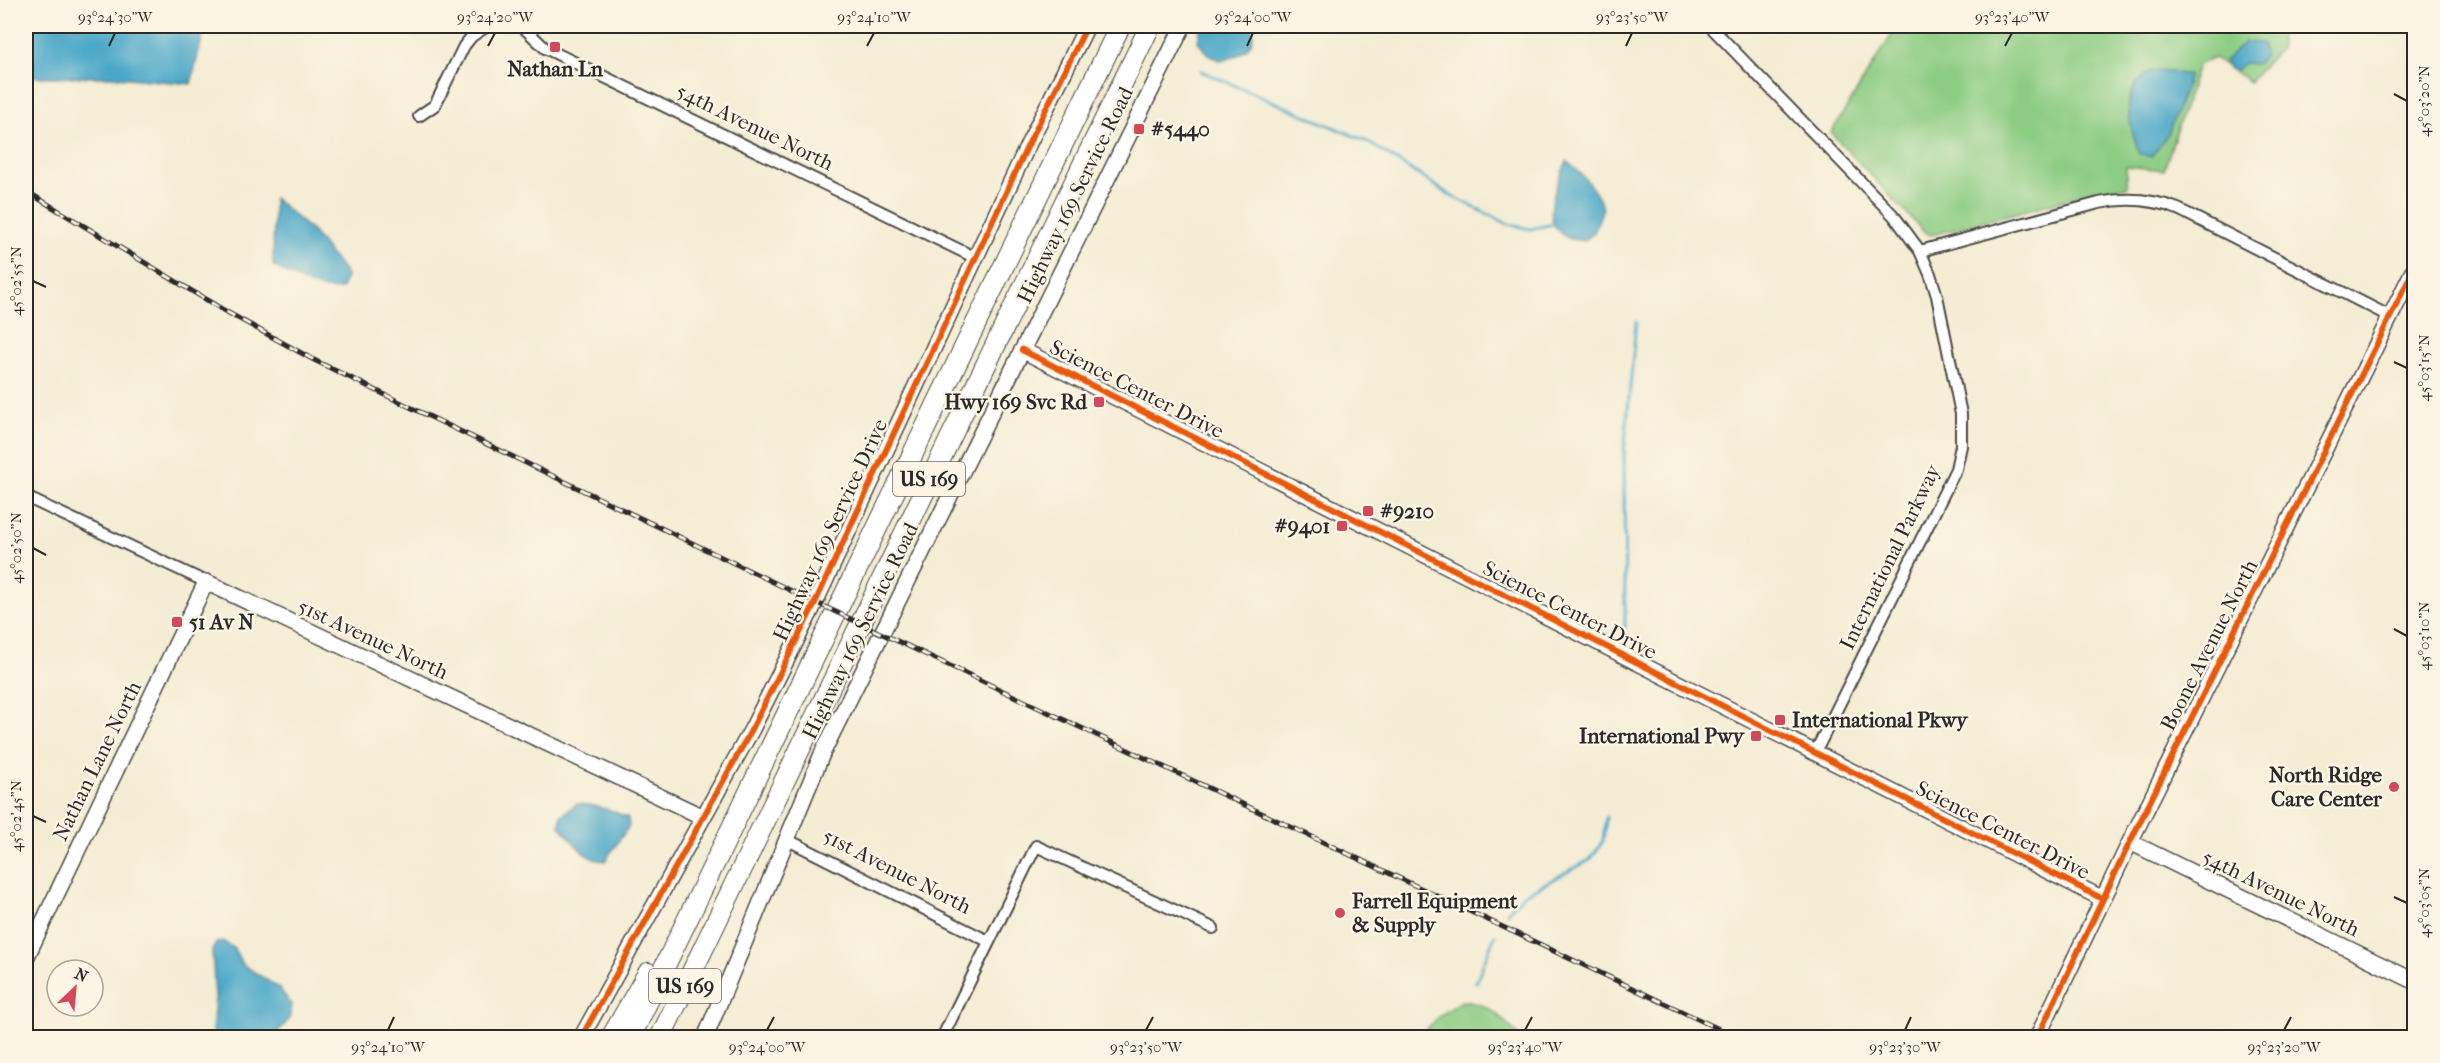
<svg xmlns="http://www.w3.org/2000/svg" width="2440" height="1063" font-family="'IM FELL French Canon',serif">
<rect width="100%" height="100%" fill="#fcf5e5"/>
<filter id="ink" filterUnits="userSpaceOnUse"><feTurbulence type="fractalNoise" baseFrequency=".0167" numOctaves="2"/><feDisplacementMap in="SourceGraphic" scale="12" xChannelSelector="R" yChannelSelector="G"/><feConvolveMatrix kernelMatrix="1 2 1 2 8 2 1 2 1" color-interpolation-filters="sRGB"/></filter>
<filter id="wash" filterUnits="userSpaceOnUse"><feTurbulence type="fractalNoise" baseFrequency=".008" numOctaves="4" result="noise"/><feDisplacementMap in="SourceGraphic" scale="24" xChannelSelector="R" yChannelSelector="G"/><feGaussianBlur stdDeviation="1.35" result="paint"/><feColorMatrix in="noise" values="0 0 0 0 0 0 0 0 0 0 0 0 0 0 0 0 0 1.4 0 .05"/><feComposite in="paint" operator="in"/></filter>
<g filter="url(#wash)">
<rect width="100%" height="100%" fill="#f4ecd3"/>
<!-- green -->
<path fill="#8ccc83" stroke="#5c7c57" stroke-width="1.5" d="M 1897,26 L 2278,26 L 2281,47 L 2250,82 L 2214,58 L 2198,65 L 2164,170 L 2126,166 L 2128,187 L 2095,192 L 1932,235 L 1924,232 L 1831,133 Z
M 1462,1001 C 1491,1003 1501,1018 1520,1037 L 1418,1037 L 1442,1014 Z"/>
<!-- water -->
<path fill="#49a7c8" stroke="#3a697a" stroke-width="1.5" d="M 26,26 L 205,26 L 191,84 L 117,77 L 39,77 L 26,75 Z
M 1201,26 L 1252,26 C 1258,48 1240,56 1221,61 L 1206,53 L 1198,41 Z
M 2245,42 L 2262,43 L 2265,56 L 2257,64 L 2244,63 L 2235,71 L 2228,68 L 2224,61 Z
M 2151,71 L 2174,72 L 2188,75 L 2187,83 L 2168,134 L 2151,157 L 2139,154 C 2130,122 2116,94 2151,71 Z
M 1567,161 C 1584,175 1594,187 1603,208 L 1594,233 L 1584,241 C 1579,240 1571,240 1566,237 C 1538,221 1557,183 1567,161 Z
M 274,198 L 312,231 L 347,275 L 342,289 C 317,293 295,277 273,266 Z
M 576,804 C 593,804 613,810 628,818 L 629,826 L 605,861 C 584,861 573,841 560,826 L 561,816 Z
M 222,941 L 234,948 L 242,964 L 279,988 L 292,1005 L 289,1020 L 273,1037 L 216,1037 L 212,1029 L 215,998 L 212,950 L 216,943 Z"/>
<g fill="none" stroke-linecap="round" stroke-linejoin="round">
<!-- stream -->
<path stroke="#49a7c8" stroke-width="3" d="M 1201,71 L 1366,141 L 1453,197 L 1508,224 L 1530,229 L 1553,224
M 1625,628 L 1624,453 L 1636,322
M 1507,913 L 1523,895 L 1590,860 L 1603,841 L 1606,817
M 1476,982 L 1495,935"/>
</g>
</g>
<g filter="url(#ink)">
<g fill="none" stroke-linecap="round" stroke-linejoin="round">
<defs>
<path id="street" d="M 522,26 L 545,48 L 976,258
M 1710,26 L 1894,216 L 1920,251 L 1930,274 L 1937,296 L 1961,414 L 1961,446 L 1956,469 L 1815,753
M 419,116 L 435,105 L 464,46 L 472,36 L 487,26
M 1920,251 L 2099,203 C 2127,197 2152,199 2178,209 L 2391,317
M 26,497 L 206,582
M 786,839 L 988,941
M 942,1038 L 1036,846 L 1213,928"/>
<path id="secondary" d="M 1022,350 L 2103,899
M 2130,842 L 2414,981
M 26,958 L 206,582 L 703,817
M 581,1038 L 752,729 L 813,607 L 1029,143 L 1087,26
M 705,1038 L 822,754 L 1183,26
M 2037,1038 L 2130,842 L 2414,269"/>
<path id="highway" d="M 611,1038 L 648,973
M 630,1038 L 1120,26
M 660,1038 L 1150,26"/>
</defs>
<!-- street casing -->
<use href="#street" stroke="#494844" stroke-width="14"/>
<!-- secondary casing -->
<use href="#secondary" stroke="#494844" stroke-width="18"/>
<!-- highway casing -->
<use href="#highway" stroke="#494844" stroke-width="22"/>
<!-- street -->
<use href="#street" stroke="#fff" stroke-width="10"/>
<!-- secondary -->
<use href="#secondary" stroke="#fff" stroke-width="15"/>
<!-- highway -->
<use href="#highway" stroke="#fff" stroke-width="20"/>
<defs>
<path id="rail" d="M 26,191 L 225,311 L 314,360 L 412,408 L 802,596 L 1738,1038"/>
</defs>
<!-- rail casing -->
<use href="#rail" stroke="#2b2b2b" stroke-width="5"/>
<!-- rail -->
<use href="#rail" stroke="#fcf5e5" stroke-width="3" stroke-dasharray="9" stroke-linecap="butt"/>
<defs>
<path id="cycleway" d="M 1022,350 L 2103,899
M 581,1038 L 752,729 L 813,607 L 1029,143 L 1087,26
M 2037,1038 L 2130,842 L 2414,269"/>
</defs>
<!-- cycleway casing -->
<use href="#cycleway" stroke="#fcf5e5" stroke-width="10"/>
<!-- cycleway -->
<use href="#cycleway" stroke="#e8590c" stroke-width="6"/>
</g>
</g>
<!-- ticks -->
<path fill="none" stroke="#2b2b2b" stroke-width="2" d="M 109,46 L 115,33M 488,46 L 495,33M 867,46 L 874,33M 1247,46 L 1253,33M 1626,46 L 1632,33M 2005,46 L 2012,33M 2394,94 L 2407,101M 33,281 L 46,287M 2394,362 L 2407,368M 33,548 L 46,555M 2394,629 L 2407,636M 33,816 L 46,822M 2394,897 L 2407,903M 388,1030 L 394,1017M 767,1030 L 774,1017M 1146,1030 L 1153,1017M 1525,1030 L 1532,1017M 1905,1030 L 1911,1017M 2284,1030 L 2291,1017"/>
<!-- markers -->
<g fill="#d1495b" stroke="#fcf5e5" stroke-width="2">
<rect x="549" y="41" width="12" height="12" rx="3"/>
<rect x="1133" y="123" width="12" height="12" rx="3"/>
<rect x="1093" y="396" width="12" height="12" rx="3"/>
<rect x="1362" y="505" width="12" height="12" rx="3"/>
<rect x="1336" y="520" width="12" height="12" rx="3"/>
<rect x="171" y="616" width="12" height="12" rx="3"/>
<rect x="1774" y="714" width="12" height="12" rx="3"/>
<rect x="1750" y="730" width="12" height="12" rx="3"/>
<circle cx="2394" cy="787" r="6"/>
<circle cx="1340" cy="913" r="6"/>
</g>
<g text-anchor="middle" stroke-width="5" stroke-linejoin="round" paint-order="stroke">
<!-- shield labels -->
<g fill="#fcf5e5" stroke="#6a6863" stroke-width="1.5">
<rect x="893" y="462" width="72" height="34" rx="4.5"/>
<rect x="649" y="969" width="72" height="34" rx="4.5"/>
</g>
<g font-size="20" font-weight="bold" fill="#2b2b2b">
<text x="929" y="486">US 169</text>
<text x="685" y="993">US 169</text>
</g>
<!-- poi labels -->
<g font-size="21" font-weight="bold" fill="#2b2b2b" stroke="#fcf5e5" text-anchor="start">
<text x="555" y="76" text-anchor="middle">Nathan Ln</text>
<text x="1151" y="136">#5440</text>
<text x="1087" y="409" text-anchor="end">Hwy 169 Svc Rd</text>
<text x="1380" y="518">#9210</text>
<text x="1330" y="533" text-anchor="end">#9401</text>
<text x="189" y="629">51 Av N</text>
<text x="1792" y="727">International Pkwy</text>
<text x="1744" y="743" text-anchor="end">International Pwy</text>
<text x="2382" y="782" text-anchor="end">North Ridge<tspan x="2382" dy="24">Care Center</tspan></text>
<text x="1352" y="908">Farrell Equipment<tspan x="1352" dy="24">&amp; Supply</tspan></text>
</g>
<!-- street labels -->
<g font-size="21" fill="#2b2b2b" stroke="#fcf5e5">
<text transform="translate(755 127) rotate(26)" y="7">54th Avenue North</text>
<text transform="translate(1075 195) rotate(-64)" y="7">Highway 169 Service Road</text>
<text transform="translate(1137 389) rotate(27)" y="7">Science Center Drive</text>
<text transform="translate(830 530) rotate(-65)" y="7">Highway 169 Service Drive</text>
<text transform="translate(1890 557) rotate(-64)" y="7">International Parkway</text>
<text transform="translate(1570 610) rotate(27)" y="7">Science Center Drive</text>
<text transform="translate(860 631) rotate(-64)" y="7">Highway 169 Service Road</text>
<text transform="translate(373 639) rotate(25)" y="7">51st Avenue North</text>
<text transform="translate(2209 645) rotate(-63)" y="7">Boone Avenue North</text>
<text transform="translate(97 761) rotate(-64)" y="7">Nathan Lane North</text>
<text transform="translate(2003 830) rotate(27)" y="7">Science Center Drive</text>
<text transform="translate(897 871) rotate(27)" y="7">51st Avenue North</text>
<text transform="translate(2281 893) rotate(26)" y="7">54th Avenue North</text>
</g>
</g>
<!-- margin -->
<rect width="2440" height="1063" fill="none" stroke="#fcf5e5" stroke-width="66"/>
<!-- north arrow -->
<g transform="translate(75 988) rotate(26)"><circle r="28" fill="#fcf5e5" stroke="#a8a49b" stroke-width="1.5"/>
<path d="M0-4.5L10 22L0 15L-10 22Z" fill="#d1495b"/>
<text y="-9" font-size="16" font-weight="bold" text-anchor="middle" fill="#2b2b2b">N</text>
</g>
<rect x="33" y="33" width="2374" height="997" fill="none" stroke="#2b2b2b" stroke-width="2"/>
<g font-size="15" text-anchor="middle" fill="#2b2b2b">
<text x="115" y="22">93°24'30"W</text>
<text x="495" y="22">93°24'20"W</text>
<text x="874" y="22">93°24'10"W</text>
<text x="1253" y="22">93°24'00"W</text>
<text x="1632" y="22">93°23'50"W</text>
<text x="2012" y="22">93°23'40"W</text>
<text transform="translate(2424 101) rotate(-90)" y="5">45°03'20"N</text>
<text transform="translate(16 281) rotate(-90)" y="5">45°02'55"N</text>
<text transform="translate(2424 368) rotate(-90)" y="5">45°03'15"N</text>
<text transform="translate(16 548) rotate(-90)" y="5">45°02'50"N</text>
<text transform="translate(2424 636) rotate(-90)" y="5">45°03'10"N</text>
<text transform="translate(16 816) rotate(-90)" y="5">45°02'45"N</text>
<text transform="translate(2424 903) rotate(-90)" y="5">45°03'05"N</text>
<text x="388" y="1052">93°24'10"W</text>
<text x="767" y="1052">93°24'00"W</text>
<text x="1146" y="1052">93°23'50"W</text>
<text x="1525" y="1052">93°23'40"W</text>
<text x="1905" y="1052">93°23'30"W</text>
<text x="2284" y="1052">93°23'20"W</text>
</g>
</svg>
